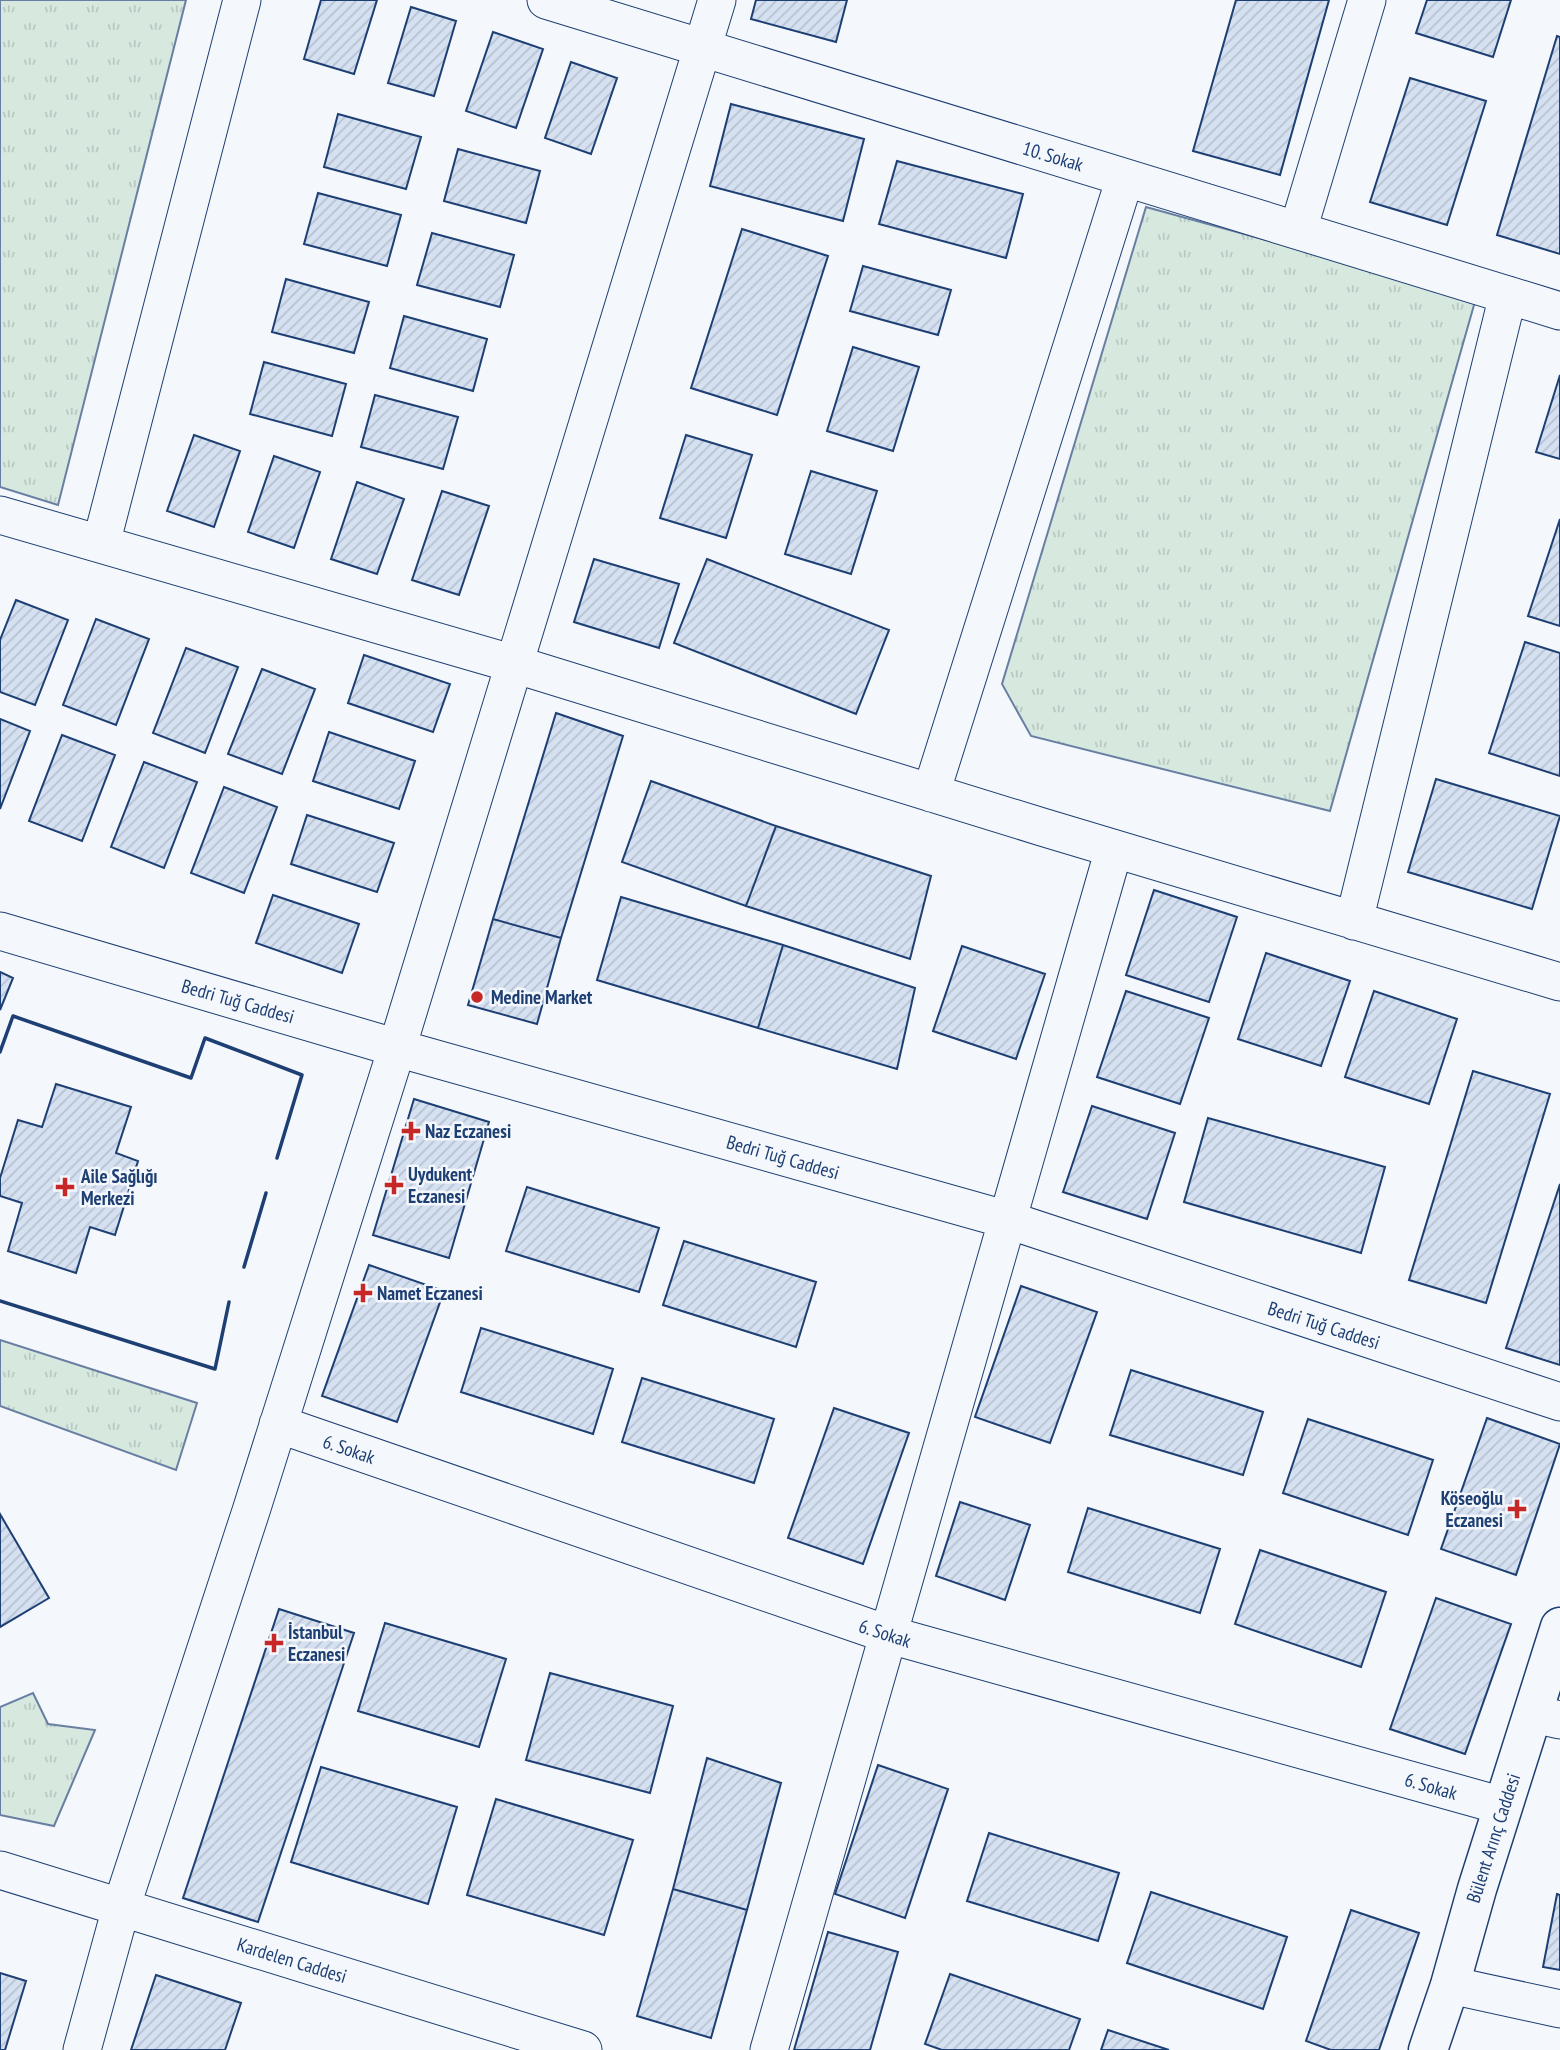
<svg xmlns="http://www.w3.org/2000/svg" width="1560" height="2050" font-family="'PT Sans Narrow',sans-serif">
<defs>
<pattern id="grass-tufts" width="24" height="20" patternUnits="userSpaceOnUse" patternTransform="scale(1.75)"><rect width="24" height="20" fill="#d7e8df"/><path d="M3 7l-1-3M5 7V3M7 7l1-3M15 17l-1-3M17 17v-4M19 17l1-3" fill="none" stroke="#b8c8c3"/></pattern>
<pattern id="building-hatch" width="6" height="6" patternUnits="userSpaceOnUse" patternTransform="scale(1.75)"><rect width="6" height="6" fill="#d5e0f0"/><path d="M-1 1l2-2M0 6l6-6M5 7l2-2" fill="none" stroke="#b6c1d1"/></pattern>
</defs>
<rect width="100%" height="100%" fill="#f4f7fb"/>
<!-- grass -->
<path fill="url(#grass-tufts)" stroke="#687fa3" stroke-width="2" d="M 0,0 L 186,0 L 58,505 L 0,487 Z
M 1146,207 L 1476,298 L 1330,811 L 1031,736 L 1002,684 Z
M 0,1340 L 197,1403 L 176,1470 L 0,1406 Z
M 33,1693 L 48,1724 L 95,1730 L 54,1826 L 0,1815 L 0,1707 Z"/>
<!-- building -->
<path fill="url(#building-hatch)" stroke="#1d3f73" stroke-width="2" d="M 321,0 L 377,0 L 354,74 L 304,59 Z
M 756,0 L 847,0 L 836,42 L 751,19 Z
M 1236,0 L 1329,0 L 1280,175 L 1193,151 Z
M 1427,0 L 1511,0 L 1493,57 L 1416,33 Z
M 411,7 L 456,21 L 434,96 L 388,83 Z
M 493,32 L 543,49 L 516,128 L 466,111 Z
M 1557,36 L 1560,37 L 1560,254 L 1497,235 Z
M 571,62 L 617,78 L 591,154 L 545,138 Z
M 1410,78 L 1486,101 L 1447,225 L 1370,202 Z
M 731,104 L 864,139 L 843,221 L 710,186 Z
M 338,114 L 421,137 L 406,189 L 324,167 Z
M 458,149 L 540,171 L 526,223 L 444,201 Z
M 897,161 L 1023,194 L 1006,258 L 879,224 Z
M 318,193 L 401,215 L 387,266 L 304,244 Z
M 742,229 L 828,256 L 777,415 L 691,388 Z
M 432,233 L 514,255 L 500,307 L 417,285 Z
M 863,266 L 951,290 L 938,335 L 850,311 Z
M 286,279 L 369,302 L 354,353 L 272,332 Z
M 404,316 L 487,339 L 473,391 L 390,368 Z
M 853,347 L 919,367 L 893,451 L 827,431 Z
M 264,362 L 346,384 L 332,436 L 250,414 Z
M 1560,375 L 1560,459 L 1536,452 Z
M 375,395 L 458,417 L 443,469 L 361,447 Z
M 194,435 L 240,451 L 214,527 L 167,511 Z
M 686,435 L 752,455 L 726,538 L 660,518 Z
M 274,456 L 320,472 L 294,548 L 248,532 Z
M 811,471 L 877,491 L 851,574 L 785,554 Z
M 357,482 L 404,499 L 377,574 L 331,559 Z
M 442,491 L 489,506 L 459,595 L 412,580 Z
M 1560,519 L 1560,626 L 1528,616 Z
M 594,559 L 679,584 L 659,648 L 574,622 Z
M 707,559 L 889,630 L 856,714 L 674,643 Z
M 16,600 L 68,620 L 35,705 L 0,692 L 0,640 Z
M 96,619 L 149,639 L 116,725 L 63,705 Z
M 1525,642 L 1560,653 L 1560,776 L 1489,753 Z
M 186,648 L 238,667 L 205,753 L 153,733 Z
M 364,655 L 450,684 L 433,732 L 348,703 Z
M 262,669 L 315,689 L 282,774 L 228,754 Z
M 556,713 L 623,736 L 561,938 L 493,919 Z
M 0,719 L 30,731 L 0,809 Z
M 329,732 L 415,761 L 399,809 L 313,781 Z
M 62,735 L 115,755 L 82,841 L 29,821 Z
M 144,762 L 197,782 L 164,868 L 111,847 Z
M 1436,779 L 1560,816 L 1532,909 L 1408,872 Z
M 651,781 L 776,826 L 746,906 L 622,862 Z
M 224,787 L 277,807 L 244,893 L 191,873 Z
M 307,815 L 394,843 L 377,892 L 291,864 Z
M 776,826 L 931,876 L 910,959 L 746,906 Z
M 1154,890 L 1237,917 L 1209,1002 L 1126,975 Z
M 273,895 L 359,924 L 342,973 L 256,943 Z
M 621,897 L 783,945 L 758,1028 L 597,980 Z
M 493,919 L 561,938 L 537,1024 L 468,1005 Z
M 783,945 L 915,988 L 897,1069 L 758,1028 Z
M 962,946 L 1045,974 L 1016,1059 L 933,1031 Z
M 1266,953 L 1350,981 L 1321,1066 L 1238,1039 Z
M 0,972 L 13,978 L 0,1010 Z
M 1126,991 L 1209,1018 L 1180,1104 L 1097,1077 Z
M 1374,991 L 1457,1019 L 1429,1104 L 1345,1077 Z
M 1473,1071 L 1550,1094 L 1486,1303 L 1409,1280 Z
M 56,1084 L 131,1107 L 116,1153 L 138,1161 L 115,1235 L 90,1227 L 76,1273 L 8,1251 L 22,1203 L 0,1196 L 0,1178 L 18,1120 L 42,1127 Z
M 414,1099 L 489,1122 L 449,1258 L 373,1235 Z
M 1092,1106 L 1175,1133 L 1147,1219 L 1063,1192 Z
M 1208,1118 L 1385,1167 L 1361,1253 L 1184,1202 Z
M 1560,1184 L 1560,1365 L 1506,1348 Z
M 527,1187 L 659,1228 L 639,1292 L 506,1251 Z
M 684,1241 L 816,1282 L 796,1347 L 663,1305 Z
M 369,1265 L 444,1291 L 397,1422 L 322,1396 Z
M 1021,1286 L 1097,1312 L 1050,1443 L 975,1417 Z
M 481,1328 L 613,1369 L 593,1434 L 461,1392 Z
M 1131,1370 L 1263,1412 L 1243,1475 L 1110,1435 Z
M 642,1378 L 774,1419 L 754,1483 L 622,1442 Z
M 834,1408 L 909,1433 L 863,1564 L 788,1538 Z
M 1487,1418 L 1560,1444 L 1516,1575 L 1441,1549 Z
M 1308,1419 L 1433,1460 L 1408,1535 L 1283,1493 Z
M 960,1502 L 1030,1525 L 1005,1600 L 936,1576 Z
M 1088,1508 L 1220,1549 L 1200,1613 L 1068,1572 Z
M 0,1514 L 49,1598 L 0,1627 Z
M 1260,1550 L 1386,1592 L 1361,1667 L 1235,1624 Z
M 1436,1598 L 1511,1624 L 1465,1754 L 1390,1729 Z
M 279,1609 L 354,1633 L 258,1922 L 183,1898 Z
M 385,1623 L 506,1659 L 479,1747 L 358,1711 Z
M 550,1673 L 673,1706 L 650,1793 L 526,1760 Z
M 707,1758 L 781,1783 L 747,1910 L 673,1889 Z
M 878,1765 L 948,1789 L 905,1918 L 835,1894 Z
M 321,1767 L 457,1807 L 428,1904 L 291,1862 Z
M 496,1799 L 633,1840 L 604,1935 L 467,1895 Z
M 989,1833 L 1119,1873 L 1098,1941 L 967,1901 Z
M 673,1889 L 747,1910 L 711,2038 L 637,2016 Z
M 1151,1892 L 1287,1937 L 1263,2009 L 1127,1963 Z
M 1557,1894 L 1560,1895 L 1560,1970 L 1543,1967 Z
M 1351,1910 L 1419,1933 L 1379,2050 L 1331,2050 L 1306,2041 Z
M 828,1932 L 898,1952 L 870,2050 L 794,2050 Z
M 0,1973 L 26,1981 L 5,2050 L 0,2050 Z
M 950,1974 L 1080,2019 L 1069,2050 L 942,2050 L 925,2044 Z
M 156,1975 L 241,2003 L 225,2050 L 131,2050 Z
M 1108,2030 L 1169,2050 L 1101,2050 Z"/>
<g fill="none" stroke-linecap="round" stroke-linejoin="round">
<defs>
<path id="minor" d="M 546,0 L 1560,311
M 1298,230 L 1367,0
M 0,515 L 514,664 L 1042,827 L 1560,982
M 101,544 L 242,0
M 931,793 L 1125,178
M 1354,921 L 1508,295
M 0,931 L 397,1048 L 1008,1220 L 1560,1402
M 278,1424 L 890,1635 L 1503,1806
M 1533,1714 L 1560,1720
M 0,1870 L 583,2050
M 1450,1985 L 1560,2009
M 82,2050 L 121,1908 L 251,1511 L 397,1048 L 717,0
M 769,2050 L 1114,849"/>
<path id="tertiary" d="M 1428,2050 L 1450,1985 L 1477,1889 L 1560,1627"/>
</defs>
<!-- minor casing -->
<use href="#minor" stroke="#1d3f73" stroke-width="39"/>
<!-- tertiary casing -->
<use href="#tertiary" stroke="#1d3f73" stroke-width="41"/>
<!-- minor -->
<use href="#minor" stroke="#f4f7fb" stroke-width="37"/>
<!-- tertiary -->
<use href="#tertiary" stroke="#f4f7fb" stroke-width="38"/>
<!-- wall -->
<path stroke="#1d3f73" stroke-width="3.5" d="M 0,1052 L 13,1016 L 191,1078 L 205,1038 L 302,1075 L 277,1158
M 244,1267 L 266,1193
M 0,1301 L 215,1369 L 229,1302"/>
</g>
<!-- markers -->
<g fill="#c62828" stroke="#f4f7fb" stroke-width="2.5">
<circle cx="477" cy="997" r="7"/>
<path d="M407.5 1120.5h7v7h7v7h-7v7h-7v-7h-7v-7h7z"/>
<path d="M390.5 1174.5h7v7h7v7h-7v7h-7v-7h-7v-7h7z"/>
<path d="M61.5 1176.5h7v7h7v7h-7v7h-7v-7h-7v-7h7z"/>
<path d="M359.5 1282.5h7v7h7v7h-7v7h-7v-7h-7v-7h7z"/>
<path d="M1513.5 1498.5h7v7h7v7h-7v7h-7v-7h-7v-7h7z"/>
<path d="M270.5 1632.5h7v7h7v7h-7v7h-7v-7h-7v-7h7z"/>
</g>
<g text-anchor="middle" stroke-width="5" stroke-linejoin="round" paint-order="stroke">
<!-- street labels -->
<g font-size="19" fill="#1d3f73" stroke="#f4f7fb">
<text transform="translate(1053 156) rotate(17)" y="7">10. Sokak</text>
<text transform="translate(238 1001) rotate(16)" y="7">Bedri Tuğ Caddesi</text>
<text transform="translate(783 1157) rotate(16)" y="7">Bedri Tuğ Caddesi</text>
<text transform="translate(1324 1325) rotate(18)" y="7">Bedri Tuğ Caddesi</text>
<text transform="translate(349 1449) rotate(19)" y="7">6. Sokak</text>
<text transform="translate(885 1633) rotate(18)" y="7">6. Sokak</text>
<text transform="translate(1431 1786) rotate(16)" y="7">6. Sokak</text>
<text transform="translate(1493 1838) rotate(-72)" y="7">Bülent Arınç Caddesi</text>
<text transform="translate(292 1960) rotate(17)" y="7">Kardelen Caddesi</text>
</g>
<!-- poi labels -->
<g font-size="19" font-weight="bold" fill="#1d3f73" stroke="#f4f7fb" text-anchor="start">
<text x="491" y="1004">Medine Market</text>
<text x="425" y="1138">Naz Eczanesi</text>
<text x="408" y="1181">Uydukent<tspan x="408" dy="22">Eczanesi</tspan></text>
<text x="81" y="1183">Aile Sağlığı<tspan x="81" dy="22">Merkezi</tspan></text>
<text x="377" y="1300">Namet Eczanesi</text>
<text x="1503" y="1505" text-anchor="end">Köseoğlu<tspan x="1503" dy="22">Eczanesi</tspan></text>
<text x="288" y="1639">İstanbul<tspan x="288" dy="22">Eczanesi</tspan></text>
</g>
</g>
</svg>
